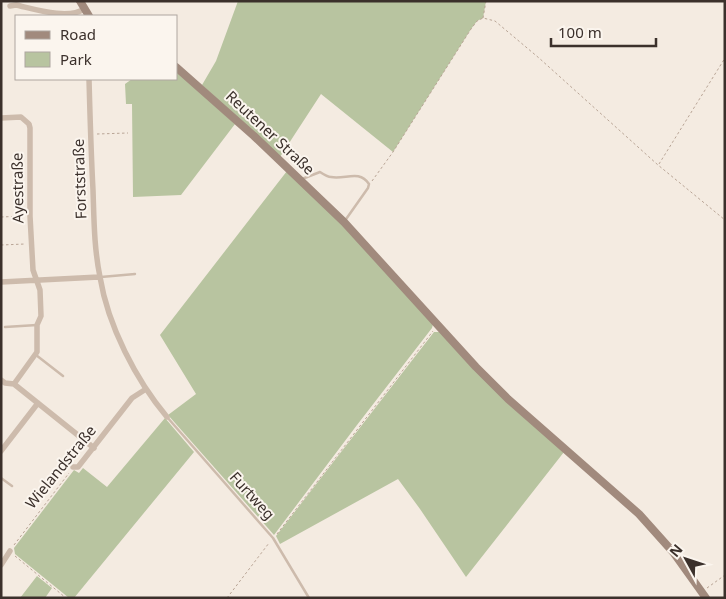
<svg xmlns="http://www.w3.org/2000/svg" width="726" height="599" font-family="'Noto Sans',sans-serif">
<rect width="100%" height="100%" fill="#f4ebe1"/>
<!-- green -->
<path fill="#b8c4a0" d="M 238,1 L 486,1 L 483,18 L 477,21 L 471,29 L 393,152 L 321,94 L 280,157 L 202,85 L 216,61 Z
M 176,71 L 235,124 L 181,195 L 133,197 L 132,104 L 126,104 L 125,84 L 132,79 L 176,79 Z
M 287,171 L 342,224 L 433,324 L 432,328 L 357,425 L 274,535 L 168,415 L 196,394 L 160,335 Z
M 434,332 L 440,332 L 564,452 L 466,577 L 420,509 L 398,479 L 280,544 L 276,536 Z
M 165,418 L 194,452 L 74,598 L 69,598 L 15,554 L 14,548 L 74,470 L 79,473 L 83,468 L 107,487 Z
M 37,576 L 52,588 L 45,598 L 20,598 Z"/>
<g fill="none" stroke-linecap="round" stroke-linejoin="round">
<!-- path -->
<path stroke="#b9a596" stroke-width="1" stroke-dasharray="2.5 2.5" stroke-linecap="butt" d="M 483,18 L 486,1
M 97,134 L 128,133
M 659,164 L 725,58
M 372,181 L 393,152 L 471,29 L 477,21 L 483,18 L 495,21 L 539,58 L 658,165 L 725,220
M 1,217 L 25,216
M 1,245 L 25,244
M 277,534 L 433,331
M 14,545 L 69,473
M 15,556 L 66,598
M 707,588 L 725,575
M 227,598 L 269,543"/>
<!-- lane -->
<path stroke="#cdbbac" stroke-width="2.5" d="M 302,179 L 320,172 C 323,174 328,177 331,177 C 345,180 359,169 369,184 L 368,188 L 344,222
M 101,277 L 135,274
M 5,327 L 37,325
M 36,355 L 63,376
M 167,417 L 273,538 L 309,598
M 1,478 L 12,486"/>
<!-- street -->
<path stroke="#cdbbac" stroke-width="5.5" d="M 10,6 L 16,5 C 34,9 68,20 84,9
M 89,79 C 90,116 91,153 93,190 C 94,219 94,248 100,277 C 108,326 136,380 167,417
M 1,118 L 21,117 L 29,124 L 30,128 L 30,216 L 33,270 L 40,290 L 41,316 L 37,325 L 37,352 L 14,384
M 1,282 L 99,277
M 1,380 L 5,383 L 14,384 L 94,448
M 1,451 L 38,403
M 73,467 L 78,467 L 132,398 L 146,389
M 1,565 L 10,551"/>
<!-- secondary -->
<path stroke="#a18a7d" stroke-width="8" d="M 80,1 L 89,16
M 176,67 L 254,136 L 344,222 L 476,367 L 508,399 L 639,514 L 673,552 L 706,598"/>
</g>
<g text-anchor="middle" stroke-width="4" stroke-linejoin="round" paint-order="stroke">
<!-- street labels -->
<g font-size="15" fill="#3b302b" stroke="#fbf5ee">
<text transform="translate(270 133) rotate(43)" y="5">Reutener Straße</text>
<text transform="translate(80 179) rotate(-92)" y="5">Forststraße</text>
<text transform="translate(18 188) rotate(-91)" y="5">Ayestraße</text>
<text transform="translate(61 467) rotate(-51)" y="5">Wielandstraße</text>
<text transform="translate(252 496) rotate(48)" y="5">Furtweg</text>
</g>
</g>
<!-- border -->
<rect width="726" height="599" fill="none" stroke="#3b302b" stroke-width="5"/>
<!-- legend -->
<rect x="15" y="15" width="162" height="65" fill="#fbf5ee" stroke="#aea6a0"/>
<rect x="25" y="31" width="25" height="8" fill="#a18a7d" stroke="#aea6a0"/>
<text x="60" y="40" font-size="15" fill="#3b302b">Road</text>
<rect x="25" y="52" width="25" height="15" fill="#b8c4a0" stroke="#aea6a0"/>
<text x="60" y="65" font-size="15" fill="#3b302b">Park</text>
<!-- north arrow -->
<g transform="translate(686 559) rotate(310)" stroke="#fbf5ee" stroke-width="4" paint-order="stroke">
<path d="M0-4L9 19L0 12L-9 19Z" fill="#3b302b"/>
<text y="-8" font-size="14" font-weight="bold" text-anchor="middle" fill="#3b302b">N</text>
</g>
<!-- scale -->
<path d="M551 38v8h105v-8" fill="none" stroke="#3b302b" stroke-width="2.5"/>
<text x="558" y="38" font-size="15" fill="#3b302b" stroke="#fbf5ee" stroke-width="4" paint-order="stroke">100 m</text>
</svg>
